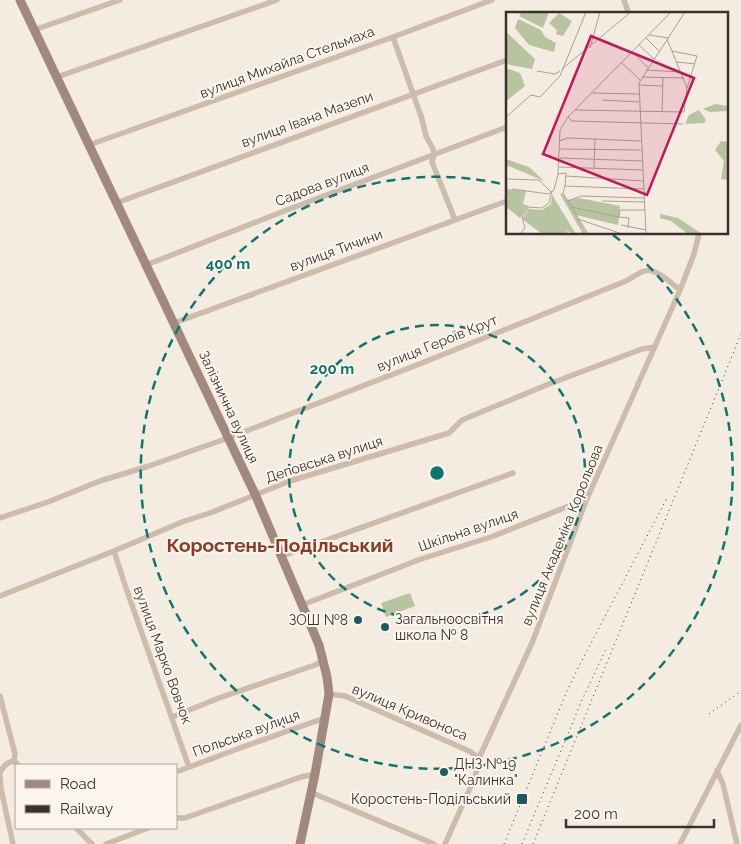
<svg xmlns="http://www.w3.org/2000/svg" width="741" height="844" font-family="Raleway,sans-serif">
<rect width="100%" height="100%" fill="#f4ebe1"/>
<!-- green -->
<path fill="#b8c4a0" d="M 410,593 L 415,606 L 386,617 L 381,603 Z"/>
<g fill="none" stroke-linecap="round" stroke-linejoin="round">
<!-- street -->
<path stroke="#cdbbac" stroke-width="5.5" d="M 624,0 L 629,14
M 34,30 L 120,0
M 393,37 L 422,119 L 426,136 L 433,149 L 434,154 L 432,162 L 455,220
M 57,77 L 277,0
M 89,145 L 393,37 L 492,0
M 116,203 L 507,60
M 146,265 L 292,208 L 507,127
M 174,323 L 507,201
M 0,518 L 48,502 L 100,481 L 149,466 L 228,438 L 422,363 L 626,281 C 632,278 638,273 644,271 C 655,267 671,283 680,290
M 114,551 L 127,591 L 189,767
M 282,556 L 513,473
M 0,596 L 114,551 L 182,522 L 210,513 L 290,481 L 449,433 L 462,420 L 549,384 L 642,349 L 655,347
M 302,605 L 421,559 L 491,537 L 579,502 L 586,501
M 329,694 L 345,696 L 469,751 L 479,758
M 0,696 L 15,754 L 14,761 L 18,765
M 172,717 L 219,698 L 315,665 L 323,661
M 717,770 L 723,784 L 737,844
M 176,772 L 240,748 L 319,720 L 324,721
M 0,773 C 3,766 7,762 14,761
M 0,776 L 1,789 L 13,844
M 310,792 L 434,844
M 176,818 L 185,818 L 301,777 L 315,774
M 76,828 L 92,844
M 106,844 L 148,828
M 445,844 L 475,777 L 479,758 L 532,643 L 586,501 L 680,290 L 694,254 L 699,234
M 680,844 L 741,725"/>
<!-- secondary -->
<path stroke="#a18a7d" stroke-width="9" d="M 20,0 L 255,494 L 319,645 L 327,677 L 329,694 L 315,774 L 300,844"/>
<!-- rail -->
<path stroke="#3b302b" stroke-width="1" stroke-dasharray="1 4" stroke-linecap="butt" d="M 709,714 L 741,691
M 504,844 L 567,691 L 578,668 L 667,498
M 522,844 L 582,700 L 606,649
M 533,844 L 741,334"/>
</g>
<!-- distance rings -->
<g fill="none" stroke="#0f766e" stroke-width="2.5" stroke-dasharray="9 6">
<circle cx="437" cy="473" r="148"/>
<path d="M613 235A296 296 0 1 1 506 185"/>
</g>
<!-- markers -->
<g fill="#1f5a5e" stroke="#fbf5ee" stroke-width="2">
<circle cx="358" cy="620" r="5"/>
<circle cx="385" cy="627" r="5"/>
<circle cx="444" cy="772" r="5"/>
<rect x="516" y="793" width="12" height="12" rx="2.5"/>
</g>
<g text-anchor="middle" stroke-width="4" stroke-linejoin="round" paint-order="stroke">
<!-- street labels -->
<g font-size="14" fill="#3b302b" stroke="#fbf5ee">
<text transform="translate(287 62) rotate(-20)" y="5">вулиця Михайла Стельмаха</text>
<text transform="translate(307 119) rotate(-20)" y="5">вулиця Івана Мазепи</text>
<text transform="translate(322 184) rotate(-21)" y="5">Садова вулиця</text>
<text transform="translate(336 250) rotate(-20)" y="5">вулиця Тичини</text>
<text transform="translate(437 343) rotate(-22)" y="5">вулиця Героїв Крут</text>
<text transform="translate(229 407) rotate(65)" y="5">Залізнична вулиця</text>
<text transform="translate(324 459) rotate(-18)" y="5">Деповська вулиця</text>
<text transform="translate(468 530) rotate(-19)" y="5">Шкільна вулиця</text>
<text transform="translate(562 535) rotate(-68)" y="5">вулиця Академіка Корольова</text>
<text transform="translate(163 655) rotate(70)" y="5">вулиця Марко Вовчок</text>
<text transform="translate(410 712) rotate(23)" y="5">вулиця Кривоноса</text>
<text transform="translate(246 733) rotate(-20)" y="5">Польська вулиця</text>
</g>
<!-- poi labels -->
<g font-size="14" fill="#3b302b" stroke="#fbf5ee" text-anchor="start">
<text x="395" y="624">Загальноосвітня<tspan x="395" dy="16">школа № 8</tspan></text>
<text x="348" y="625" text-anchor="end">ЗОШ №8</text>
<text x="454" y="769">ДНЗ №19<tspan x="454" dy="16">"Калинка"</tspan></text>
<text x="511" y="804" text-anchor="end">Коростень-Подільський</text>
</g>
<!-- district labels -->
<g font-size="19" font-weight="bold" fill="#8c3b22" stroke="#fbf5ee">
<text x="280" y="552">Коростень-Подільський</text>
</g>
</g>
<!-- overview -->
<g transform="translate(506 12)">
<rect width="222" height="222" fill="#f4ebe1"/>
<path d="M 16,0 L 43,0 L 37,16 L 13,4 ZM 53,1 L 66,9 L 57,24 L 50,22 L 51,18 L 43,11 ZM 12,7 L 35,18 L 39,25 L 50,31 L 48,40 L 23,33 L 9,16 ZM 0,20 L 29,47 L 26,57 L 0,52 ZM 0,56 L 14,61 L 19,74 L 0,89 ZM 209,92 L 222,94 L 222,99 L 204,100 L 197,97 ZM 193,98 L 200,108 L 198,111 L 179,112 L 183,103 ZM 215,129 L 221,130 L 222,136 L 222,168 L 215,167 L 218,149 L 209,138 ZM 0,147 L 23,155 L 38,169 L 0,153 ZM 0,173 L 2,177 L 20,179 L 17,192 L 23,194 L 14,206 L 0,195 ZM 56,181 L 61,188 L 73,186 L 114,194 L 112,213 L 70,203 L 81,222 L 77,222 L 54,182 ZM 46,182 L 48,186 L 70,222 L 60,219 L 62,222 L 36,222 L 16,207 L 23,197 L 36,198 L 45,192 ZM 154,202 L 172,206 L 196,222 L 208,222 L 182,222 L 165,209 L 154,206 Z" fill="#b8c4a0"/>
<path fill="none" stroke="#aaa098" stroke-width="1" d="M 143,23 L 162,26M 140,26 L 153,39M 133,33 L 148,47M 84,36 L 94,0M 166,39 L 191,44 L 181,76M 127,40 L 142,56M 171,50 L 189,52M 116,51 L 134,68M 56,57 L 125,0M 140,58 L 175,60M 31,59 L 49,62 L 54,59M 136,65 L 178,66M 133,73 L 157,74M 87,81 L 133,82M 96,88 L 133,90M 69,98 L 178,100 L 181,76 L 161,27M 156,100 L 157,66M 0,105 L 25,83 L 34,85 L 54,64 L 80,0M 62,105 L 66,109 L 177,112M 53,129 L 62,126 L 135,129M 54,137 L 135,138M 54,146 L 136,149M 53,155 L 136,158M 88,156 L 89,127M 60,164 L 137,169M 0,167 L 33,168 L 45,180M 59,174 L 57,181 L 82,222M 6,177 L 43,182 L 48,178 L 52,162M 137,177 L 59,174 L 60,161 L 52,162 L 54,118 L 62,105 L 165,0M 62,189 L 75,184 L 138,186M 96,189 L 138,190M 65,195 L 113,205M 72,207 L 116,222M 115,213 L 140,218M 122,216 L 123,206 L 113,205 L 114,198 L 139,198M 14,222 L 19,216 L 16,205 L 23,195 L 36,196 L 43,191 L 46,179M 140,222 L 133,71 L 179,0"/>
<path fill="#c2185b" fill-opacity="0.15" stroke="#c2185b" stroke-width="2.5" d="M 85,24 L 188,66 L 141,183 L 37,142 Z"/>
<rect width="222" height="222" fill="none" stroke="#3b302b" stroke-width="2.5"/>
</g>
<circle cx="437" cy="473" r="8" fill="#0f766e" stroke="#fbf5ee" stroke-width="2.5"/>
<g font-size="15" text-anchor="middle" font-weight="bold" fill="#0f766e" stroke="#fbf5ee" stroke-width="4" stroke-linejoin="round" paint-order="stroke">
<text x="228" y="269">400 m</text>
<text x="332" y="374">200 m</text>
</g>
<!-- legend -->
<rect x="15" y="764" width="162" height="65" fill="#fbf5ee" stroke="#aea6a0"/>
<rect x="25" y="780" width="25" height="8" fill="#a18a7d" stroke="#aea6a0"/>
<text x="60" y="789" font-size="15" fill="#3b302b">Road</text>
<rect x="25" y="805" width="25" height="8" fill="#3b302b" stroke="#aea6a0"/>
<text x="60" y="814" font-size="15" fill="#3b302b">Railway</text>
<!-- scale -->
<path d="M566 819v8h148v-8" fill="none" stroke="#3b302b" stroke-width="2.5"/>
<text x="574" y="819" font-size="15" fill="#3b302b" stroke="#fbf5ee" stroke-width="4" paint-order="stroke">200 m</text>
</svg>
